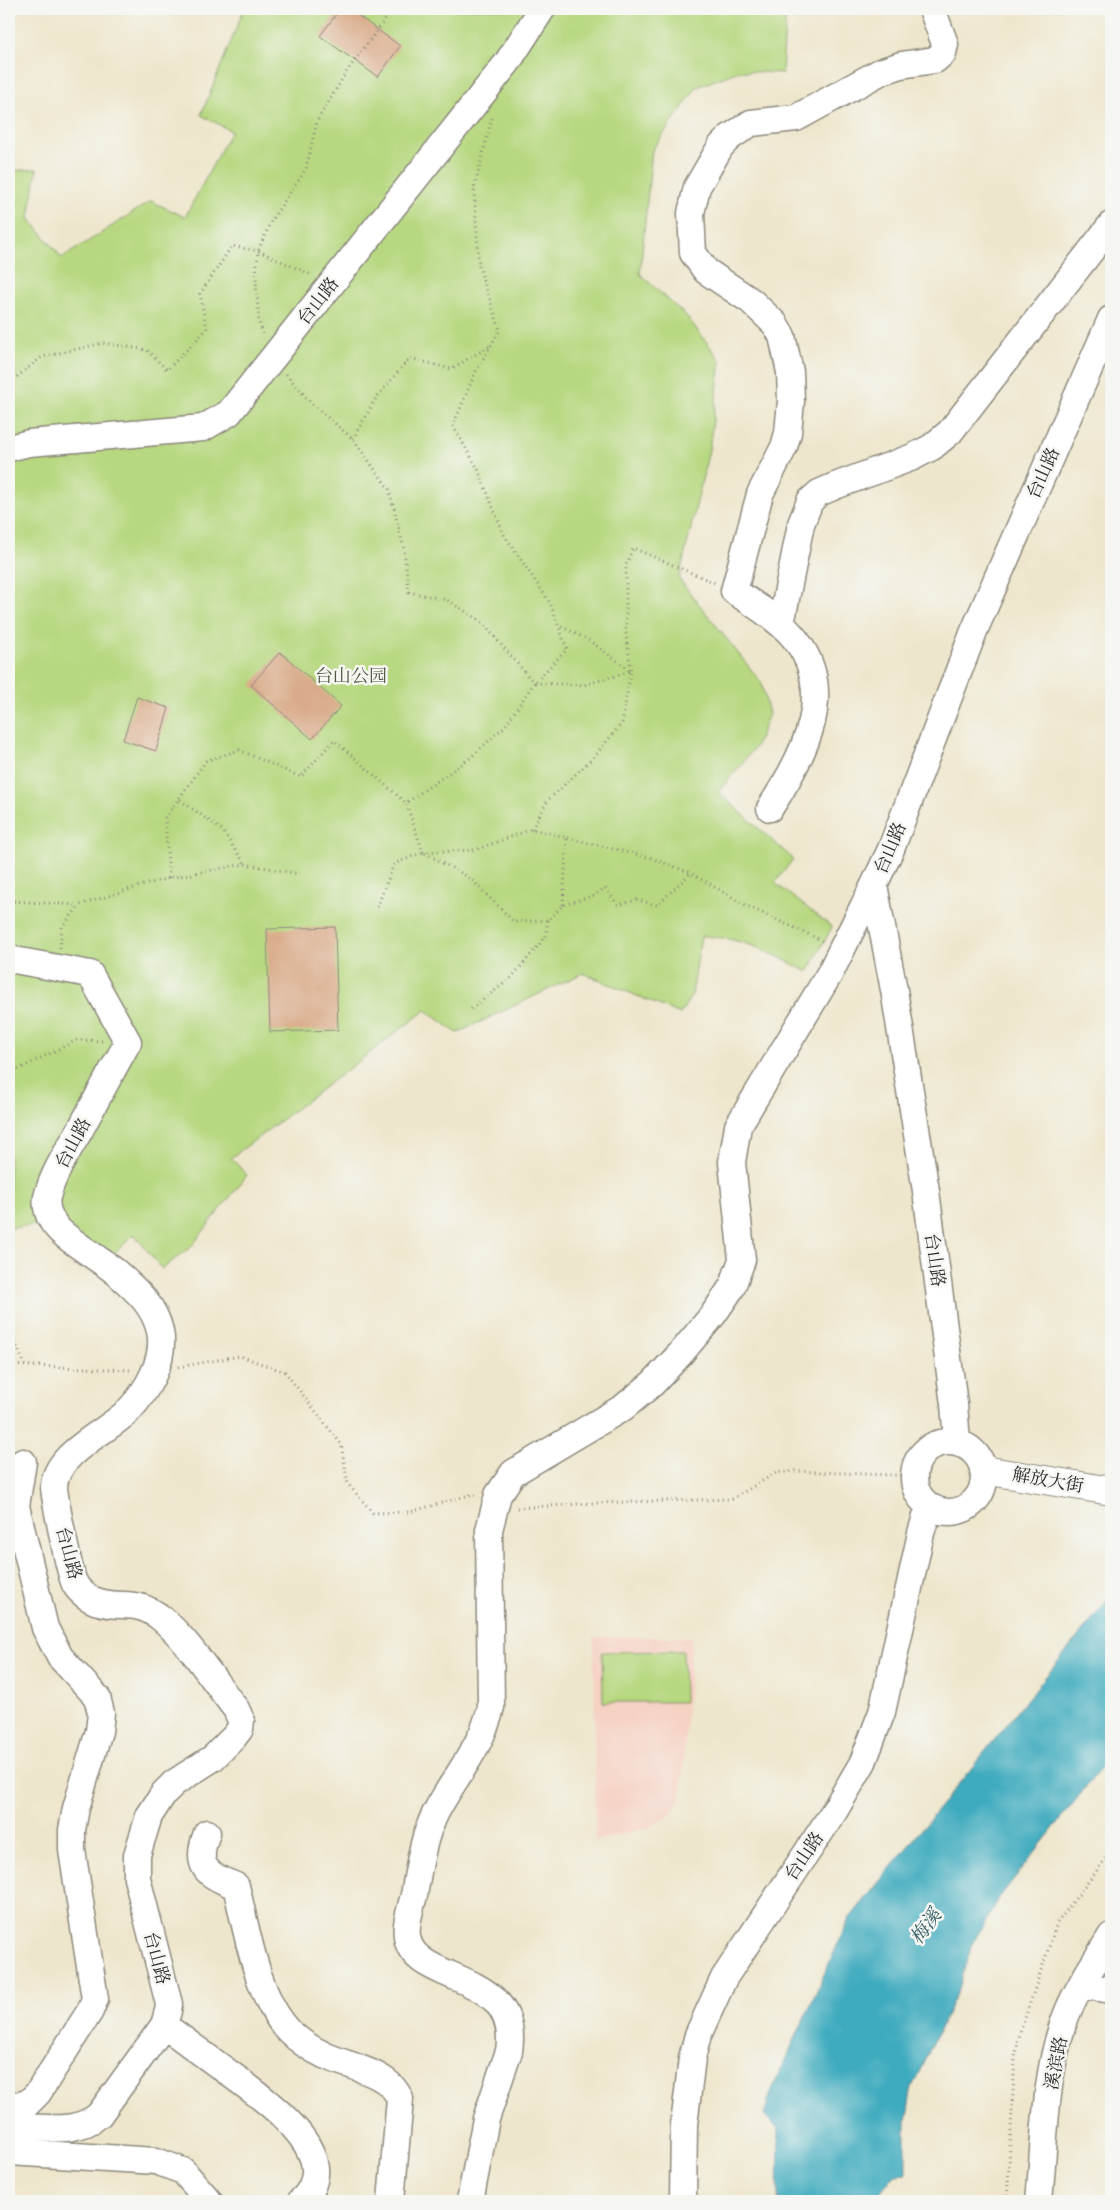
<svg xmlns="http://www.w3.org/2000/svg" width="1120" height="2210" font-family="'Libre Bodoni','Noto Serif SC',serif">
<rect width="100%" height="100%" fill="#f6f6f2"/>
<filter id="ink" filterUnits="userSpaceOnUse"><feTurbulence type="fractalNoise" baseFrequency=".02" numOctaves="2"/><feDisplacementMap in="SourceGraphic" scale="10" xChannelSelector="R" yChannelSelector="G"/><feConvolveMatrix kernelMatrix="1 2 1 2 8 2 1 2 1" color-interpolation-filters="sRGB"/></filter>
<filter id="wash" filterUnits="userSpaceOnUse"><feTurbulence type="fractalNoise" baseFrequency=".0096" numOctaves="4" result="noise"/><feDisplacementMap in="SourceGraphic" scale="20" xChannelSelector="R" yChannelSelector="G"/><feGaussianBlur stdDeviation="1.12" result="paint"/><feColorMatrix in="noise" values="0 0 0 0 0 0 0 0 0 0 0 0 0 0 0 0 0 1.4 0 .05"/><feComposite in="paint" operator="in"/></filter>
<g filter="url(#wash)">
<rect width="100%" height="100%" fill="#eee6cc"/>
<!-- built -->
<path fill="#f6d2c4" d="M 594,1637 L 692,1637 L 681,1799 L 668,1817 L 650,1827 L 595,1841 Z"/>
<!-- green -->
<path fill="#b7d880" stroke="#718256" d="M 244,9 L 786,9 L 782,73 L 739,71 L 697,87 L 652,150 L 640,274 L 688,318 L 721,361 L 709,450 L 679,579 L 761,682 L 769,714 L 756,746 L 718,792 L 793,859 L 775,883 L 832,927 L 808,972 C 769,952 745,938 701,936 L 692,995 L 680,1014 L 583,973 L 457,1033 L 426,1010 L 231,1158 L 247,1175 L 191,1247 L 162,1269 L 134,1234 L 95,1273 L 36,1225 L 9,1228 L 9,171 L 37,169 L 29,218 L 62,258 L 151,201 L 185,217 L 231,131 L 201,115 Z
M 683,1651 L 684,1702 L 603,1702 L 602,1652 Z"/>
<!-- water -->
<path fill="#3eaabe" stroke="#346a74" d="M 1111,1596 L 1111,1755 L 1002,1894 L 971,1946 L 959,1989 L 912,2087 L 906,2122 L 906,2174 L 894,2175 L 874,2201 L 778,2201 L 779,2128 L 764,2116 L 771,2092 L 849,1919 Z"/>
<g id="blocks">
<!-- building -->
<path fill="#d9ab8a" d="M 340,9 L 349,9 L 400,46 L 378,77 L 320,36 Z
M 280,652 L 341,706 L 312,739 L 251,685 Z
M 137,697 L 169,708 L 156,751 L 123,740 Z
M 335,927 L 338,1030 L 270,1032 L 267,929 Z"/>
</g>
</g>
<g filter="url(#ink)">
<use href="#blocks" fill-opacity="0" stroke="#8c887c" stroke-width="1"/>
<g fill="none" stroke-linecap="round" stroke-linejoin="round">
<defs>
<path id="minor" d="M 9,448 L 29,443 L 203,428 L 229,413 L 507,63 L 542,9
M 781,624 L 801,524 L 810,501 L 819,493 L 835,486 L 913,457 L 932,447 L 950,432 L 1111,225
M 770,808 C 804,756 841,688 790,633 C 774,616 753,604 734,591 L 760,494 L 784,447 L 788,433 L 791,401 L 790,372 L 782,336 L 775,324 L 751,301 L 706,271 L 693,253 L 691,213 L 697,187 L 721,146 L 730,137 L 751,123 L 796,118 L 880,72 L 901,65 L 935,60 L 943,53 L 945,44 L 932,9
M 9,959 L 90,974 L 128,1042 C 112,1071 96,1100 80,1130 C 68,1151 53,1173 47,1197 C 45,1206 49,1218 55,1225 C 62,1237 103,1261 117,1273 C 136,1290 154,1305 160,1331 C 166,1359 147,1391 129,1410 C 108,1432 56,1452 54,1486 C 54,1496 70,1576 75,1584 C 79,1592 90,1600 99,1602 C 123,1609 137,1599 161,1618 C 189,1641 213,1680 236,1709 L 241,1720 L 240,1729 L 234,1737 L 213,1758 L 174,1783 L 164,1793 L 149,1816 L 137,1855 L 137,1878 L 169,2004 L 168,2011 L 164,2025 L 99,2115 C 73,2137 40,2124 9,2128
M914 1477a35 35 0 1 1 70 0a35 35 0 1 1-70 0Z
M 957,1442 L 954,1404 L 926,1191 L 894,990 L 874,885 L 891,849 L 974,631 L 1111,319
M 207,1833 C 194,1866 206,1875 236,1886 C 247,1931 257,1998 289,2031 C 299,2041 311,2049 324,2055 C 348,2067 389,2071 400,2099 L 391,2201
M 1081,1985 L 1111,1990
M 164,2025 C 185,2041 207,2057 229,2073 C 262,2098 349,2155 301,2201
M 9,2105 L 27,2104 L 38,2093 L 90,2011 L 95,1999 L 72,1850 L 72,1830 L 76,1808 L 99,1731 L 101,1713 L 97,1697 L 60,1657 L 45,1628 L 16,1506 L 23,1462
M 9,2152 L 156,2161 L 183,2171 L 209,2201
M 470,2201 L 486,2119 L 509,2051 C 522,1968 412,1986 407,1936 C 405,1923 411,1908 414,1895 C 419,1868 422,1840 435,1814 C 453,1778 482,1748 491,1707 L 489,1530 L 498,1495 L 513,1473 L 624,1407 L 653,1383 L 681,1353 L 713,1315 L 732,1287 L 742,1260 L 732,1162 L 738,1126 L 830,973 L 874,885
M 683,2201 L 684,2125 L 692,2058 L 698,2035 L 724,1978 L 835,1810 L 863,1762 L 882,1712 L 921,1533 L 929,1506
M 1039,2201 C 1045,2141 1044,2073 1066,2016 C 1077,1988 1095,1962 1111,1936"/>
<path id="major" d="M 984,1470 L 1111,1491"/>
</defs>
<!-- minor casing -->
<use href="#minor" stroke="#8c887c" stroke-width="29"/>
<!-- major casing -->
<use href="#major" stroke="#8c887c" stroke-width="30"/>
<!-- path -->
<path stroke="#8c887c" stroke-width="3" stroke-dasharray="1 4" stroke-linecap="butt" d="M 492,118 L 474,189 L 479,267 L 500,330 L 475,373 L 453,426 L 478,469 L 503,533 L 550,603 L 567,649 L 534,683 L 584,685 L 631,671 L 587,639 L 558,625
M 263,334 L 259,322 L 256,278 L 258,251 L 271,221 L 306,169 L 317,121 L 347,71 L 393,9
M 286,374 L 311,403 L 353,439 L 389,489 L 404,549 L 409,592 L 447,600 L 481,621 L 534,683 L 505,726 L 469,759 L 406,803 L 423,852 L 475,850 L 532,829 L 651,858 L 691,873 L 747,906 L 823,941
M 9,383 L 42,357 L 103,343 L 147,350 L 167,370 L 207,329 L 200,294 L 232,246 L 258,251 L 312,275
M 353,439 L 376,398 L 410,358 L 451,369 L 490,346
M 180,800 L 222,830 L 245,864
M 532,829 L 548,800 L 593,758 L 622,723 L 631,671 L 626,634 L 626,565 L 633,548 L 715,583
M 169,878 L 165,818 L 206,761 L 239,750 L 301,777 L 334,740 L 406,803
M 9,901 L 79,905
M 563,905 L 567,837
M 377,907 L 394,864 L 423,852 L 470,878 L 514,922 L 548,920 L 563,905 L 595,895 L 605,888 L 618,905 L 637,900 L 657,905 L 691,873
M 60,948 L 62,927 L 80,905 L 137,887 L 169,878 L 245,864 L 300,874
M 471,1009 L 511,978 L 545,938 L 548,920
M 9,1074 L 77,1040 L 102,1041
M 9,1328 L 25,1365
M 9,1365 L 132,1370
M 178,1367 L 240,1356 L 285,1372 L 341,1444 L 348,1484 L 373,1513 L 410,1512 L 473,1494 L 476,1496
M 517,1508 L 593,1503 L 732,1499 L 776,1473 L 795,1471 L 914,1476
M 1007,2201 L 1015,2057 L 1020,2033 L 1057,1923 L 1111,1852"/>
<!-- minor -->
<use href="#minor" stroke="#fff" stroke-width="26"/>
<!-- major -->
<use href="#major" stroke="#fff" stroke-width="28"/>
</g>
</g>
<g text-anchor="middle" stroke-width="5" stroke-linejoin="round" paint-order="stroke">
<!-- street labels -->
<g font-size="18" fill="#2b2b2b" stroke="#f6f6f2">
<text transform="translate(318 301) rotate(-52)" y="6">台山路</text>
<text transform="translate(1043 473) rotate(-66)" y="6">台山路</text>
<text transform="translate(890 848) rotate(-67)" y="6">台山路</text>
<text transform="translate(73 1143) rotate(-62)" y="6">台山路</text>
<text transform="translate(935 1260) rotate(82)" y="6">台山路</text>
<text transform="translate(1048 1480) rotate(10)" y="6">解放大街</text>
<text transform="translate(69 1553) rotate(75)" y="6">台山路</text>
<text transform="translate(804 1856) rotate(-56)" y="6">台山路</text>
<text transform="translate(157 1958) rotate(75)" y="6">台山路</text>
<text transform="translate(1056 2063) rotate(-79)" y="6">溪滨路</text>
</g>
<!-- park labels -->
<g font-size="18" fill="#4e5640" stroke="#f6f6f2">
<text x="351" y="682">台山公园</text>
</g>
<!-- water labels -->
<g font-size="19" font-style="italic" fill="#335e66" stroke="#f6f6f2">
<text transform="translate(925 1926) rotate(-53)" y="7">梅溪</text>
</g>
</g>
<!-- margin -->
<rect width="1120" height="2210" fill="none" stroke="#f6f6f2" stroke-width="30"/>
</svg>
